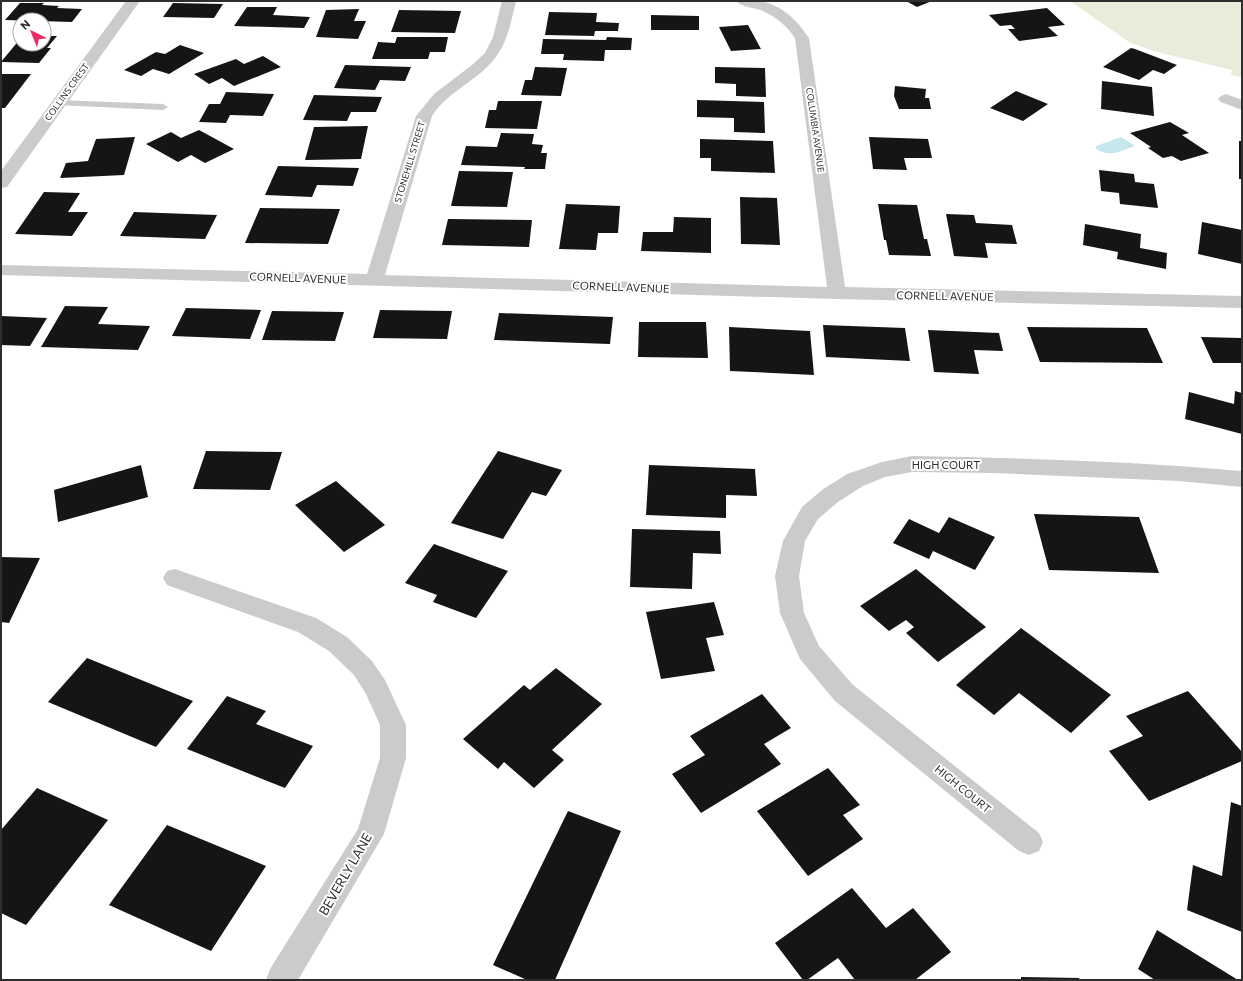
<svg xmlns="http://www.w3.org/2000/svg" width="1243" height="981" font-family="Commissioner,sans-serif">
<rect width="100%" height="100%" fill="#fff"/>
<!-- green -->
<path fill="#e8ecdb" d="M 1070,1 L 1242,1 L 1242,77 L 1231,75 L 1232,70 L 1153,51 L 1129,42 Z"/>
<!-- water -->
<path fill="#c6e7ed" d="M 1121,137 L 1135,146 C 1121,151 1109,158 1096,149 L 1096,146 Z"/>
<!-- building -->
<path fill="#151515" d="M 906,1 L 932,1 L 917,7 Z
M 20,3 L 44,3 L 42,5 L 59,6 L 57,8 L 82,9 L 72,22 L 5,20 Z
M 173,3 L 223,4 L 214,18 L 163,17 Z
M 247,7 L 277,7 L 273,15 L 310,17 L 304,28 L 234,26 Z
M 1047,8 L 1065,25 L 1048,27 L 1058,36 L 1019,41 L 1008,29 L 1015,29 L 1011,25 L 1000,26 L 989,15 Z
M 359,9 L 354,21 L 366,21 L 358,39 L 316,37 L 326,10 Z
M 399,10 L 461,11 L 455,33 L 391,32 Z
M 549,12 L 597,13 L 596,22 L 619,23 L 618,31 L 595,31 L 594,36 L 545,35 Z
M 651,15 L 699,16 L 699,30 L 651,30 Z
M 748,25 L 761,49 L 731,51 L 719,27 Z
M 44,36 L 57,36 L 47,48 L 51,48 L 39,63 L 1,62 L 20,39 L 20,44 L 44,44 Z
M 397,37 L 448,37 L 445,52 L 430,52 L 428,59 L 372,59 L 378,42 L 395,43 Z
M 607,37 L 632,38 L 631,50 L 605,50 L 604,61 L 563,60 L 564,54 L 541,54 L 543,39 L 606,40 Z
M 180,45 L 204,53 L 169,74 L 153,69 L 141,76 L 124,70 L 156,52 L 165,54 Z
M 1131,48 L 1135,49 L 1177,65 L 1164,74 L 1153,70 L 1139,80 L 1103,67 Z
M 263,56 L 281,67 L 234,86 L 222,78 L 209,84 L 194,74 L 236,59 L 244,64 Z
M 345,65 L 411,67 L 405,81 L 380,80 L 375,90 L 334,88 Z
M 535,67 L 567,68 L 561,96 L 521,95 L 525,80 L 532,80 Z
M 715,67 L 765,68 L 766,97 L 736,96 L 736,84 L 715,83 Z
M 1,74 L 31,74 L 5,108 L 1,108 Z
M 1102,81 L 1152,87 L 1154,116 L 1101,109 Z
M 895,86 L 926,89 L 925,98 L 929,98 L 931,109 L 899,109 L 894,96 Z
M 1016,91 L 1048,104 L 1023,121 L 990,108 Z
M 226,92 L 274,94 L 263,116 L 230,115 L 226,123 L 199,122 L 209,104 L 220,104 Z
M 314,95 L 382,97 L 376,112 L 351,112 L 347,121 L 303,120 Z
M 697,100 L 764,102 L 765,133 L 734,132 L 734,118 L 697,117 Z
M 498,101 L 542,101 L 537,129 L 485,128 L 489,110 L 496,110 Z
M 1170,122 L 1189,133 L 1182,135 L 1209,153 L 1181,161 L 1172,156 L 1163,158 L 1148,148 L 1151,147 L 1130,133 Z
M 368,126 L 361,159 L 305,160 L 314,127 Z
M 199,130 L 234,149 L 205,163 L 191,155 L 178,162 L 146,144 L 171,132 L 181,138 Z
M 501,133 L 534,134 L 532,144 L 543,145 L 541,153 L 547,153 L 545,169 L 524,169 L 525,167 L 461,165 L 466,146 L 497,147 Z
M 135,137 L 124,175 L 60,178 L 66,163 L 88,161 L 96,139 Z
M 869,137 L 928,139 L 932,158 L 904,158 L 907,170 L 873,169 Z
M 700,139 L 773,141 L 775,173 L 711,171 L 711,158 L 700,158 Z
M 1239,141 L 1242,141 L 1242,179 L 1239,179 Z
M 278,166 L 359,168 L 353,186 L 317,185 L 312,197 L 265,195 Z
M 1099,170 L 1134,174 L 1135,182 L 1154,184 L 1158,208 L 1120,204 L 1119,193 L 1101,191 Z
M 459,171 L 513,172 L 507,207 L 451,206 Z
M 44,192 L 80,193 L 68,212 L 88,212 L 72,236 L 15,234 Z
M 740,197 L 777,198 L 780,245 L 741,244 Z
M 566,204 L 620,206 L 618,233 L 598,233 L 596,250 L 559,249 Z
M 878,204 L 917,205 L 924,239 L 927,239 L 931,256 L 889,255 L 886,240 L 884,240 Z
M 260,208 L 340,209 L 328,244 L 245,243 Z
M 134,212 L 217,215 L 205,239 L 120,236 Z
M 946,214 L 974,215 L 976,223 L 1012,225 L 1017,244 L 985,243 L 988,258 L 954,256 Z
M 674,217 L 711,218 L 711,253 L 641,251 L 643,232 L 673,232 Z
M 448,219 L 532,220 L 529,247 L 442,245 Z
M 1202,222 L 1242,230 L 1242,264 L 1198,254 Z
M 1085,224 L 1141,234 L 1140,248 L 1167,253 L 1166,269 L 1117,259 L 1118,252 L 1083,245 Z
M 65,306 L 108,307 L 98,324 L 150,326 L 138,350 L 41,347 Z
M 186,308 L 261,310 L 250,339 L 172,336 Z
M 380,310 L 452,311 L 447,339 L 373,338 Z
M 272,311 L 344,312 L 335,341 L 262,340 Z
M 499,313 L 613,317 L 610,344 L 494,340 Z
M 1,316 L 47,318 L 30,346 L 1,345 Z
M 639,322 L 706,322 L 708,358 L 638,357 Z
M 823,325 L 905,328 L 910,361 L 826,357 Z
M 729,327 L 810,331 L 814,375 L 730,371 Z
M 1027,327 L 1147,328 L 1163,363 L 1040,362 Z
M 928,330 L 999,333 L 1003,351 L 974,350 L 979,374 L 934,372 Z
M 1201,337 L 1242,338 L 1242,363 L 1213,363 Z
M 1235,391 L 1242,393 L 1242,434 L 1185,419 L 1189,392 L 1234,404 Z
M 206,451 L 282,452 L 270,490 L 193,489 Z
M 498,451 L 562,470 L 546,496 L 532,492 L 503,539 L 451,523 Z
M 141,465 L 148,497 L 58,522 L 54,490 Z
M 649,465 L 755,469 L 757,496 L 726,495 L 726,518 L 646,515 Z
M 336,481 L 385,525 L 344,552 L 295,505 Z
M 1034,514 L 1139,517 L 1159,573 L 1049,570 Z
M 949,517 L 995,537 L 975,570 L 933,551 L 929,559 L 893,543 L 909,519 L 939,533 Z
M 632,529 L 720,531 L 721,554 L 693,553 L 692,589 L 630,587 Z
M 434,544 L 508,571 L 476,618 L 433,602 L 437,595 L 405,583 Z
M 1,557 L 40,558 L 9,623 L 1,622 Z
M 916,569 L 986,627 L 938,662 L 906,633 L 914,627 L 906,620 L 889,631 L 860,606 Z
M 714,602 L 724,635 L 706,638 L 715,671 L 661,679 L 646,612 Z
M 1021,628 L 1111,695 L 1071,733 L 1019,693 L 994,715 L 956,685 Z
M 87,658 L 193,701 L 156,747 L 48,702 Z
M 556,668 L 602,704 L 552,750 L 564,760 L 534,788 L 504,762 L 498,769 L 463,739 L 524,685 L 530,690 Z
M 1188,691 L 1242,752 L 1242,761 L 1149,801 L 1109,751 L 1143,736 L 1126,716 Z
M 762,694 L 791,728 L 764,744 L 781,764 L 701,813 L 672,774 L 705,755 L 690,736 Z
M 227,696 L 266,711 L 256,724 L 313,746 L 285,788 L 187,749 Z
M 828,768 L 860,805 L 843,815 L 863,839 L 808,876 L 757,811 Z
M 37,788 L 108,820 L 26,925 L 1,913 L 1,830 Z
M 1231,802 L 1242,806 L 1242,932 L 1187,910 L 1193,865 L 1222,876 Z
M 568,811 L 621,831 L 555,980 L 527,980 L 493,965 Z
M 167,825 L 266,866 L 211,951 L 109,905 Z
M 852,888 L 886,928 L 913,908 L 951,952 L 915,980 L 855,980 L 838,958 L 807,980 L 803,980 L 775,943 Z
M 1157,930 L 1238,980 L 1155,980 L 1138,969 Z
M 1021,977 L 1079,978 L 1080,980 L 1021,980 Z"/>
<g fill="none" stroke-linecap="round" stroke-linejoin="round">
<!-- service -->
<path fill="#cbcbcb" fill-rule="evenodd" d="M 59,100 L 163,104 L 168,107 L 163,110 L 56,105 L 54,103 Z"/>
<!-- minor -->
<path fill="#cbcbcb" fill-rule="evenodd" d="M 126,1 L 140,1 L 7,187 L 1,188 L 1,171 Z
M 502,1 L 516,1 C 511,21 508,42 495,58 C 478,81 448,91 432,116 L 385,275 L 827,287 L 795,38 C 787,26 776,17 763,11 C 756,8 741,7 736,1 C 744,1 752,0 759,1 C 781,4 797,20 809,38 L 845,287 L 1242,296 L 1242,308 L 837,299 L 1,275 L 1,265 L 367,274 L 416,116 L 434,94 L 472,65 L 485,53 L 493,37 Z
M 1226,94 L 1242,100 L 1242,110 L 1221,102 L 1218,99 L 1221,96 Z
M 912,456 C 1022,458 1132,461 1242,471 L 1242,487 L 1179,481 L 993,473 L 912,472 L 885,477 L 863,486 L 838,502 L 818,519 L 805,541 L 799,576 L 804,613 L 819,646 L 853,685 L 1039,833 L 1043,842 L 1039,851 L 1029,855 L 1019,851 L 835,701 L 800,659 L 780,613 L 775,576 L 783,541 L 802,507 L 822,490 L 847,474 L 882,462 Z
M 175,569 L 316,618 L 347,637 L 372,661 L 385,680 L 406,725 L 406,758 L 384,834 L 298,980 L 266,980 L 270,969 L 358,829 L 380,758 L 380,725 L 366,694 L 354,675 L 329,651 L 298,632 L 167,585 L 163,578 L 167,571 Z"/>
</g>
<g text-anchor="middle" stroke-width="4" stroke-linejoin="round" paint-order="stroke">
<!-- far-street labels -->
<g font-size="9" fill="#2e2e2e" stroke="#fff">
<text transform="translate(67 92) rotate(-54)" y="3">COLLINS CREST</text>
<text transform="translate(815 130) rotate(82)" y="3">COLUMBIA AVENUE</text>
<text transform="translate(410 162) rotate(-73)" y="3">STONEHILL STREET</text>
</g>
<!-- street labels -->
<g font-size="11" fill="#2e2e2e" stroke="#fff">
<text transform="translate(298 278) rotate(2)" y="4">CORNELL AVENUE</text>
<text transform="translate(621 287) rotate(2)" y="4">CORNELL AVENUE</text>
<text transform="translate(945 296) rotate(1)" y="4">CORNELL AVENUE</text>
<text x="946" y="469">HIGH COURT</text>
<text transform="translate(963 789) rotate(39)" y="4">HIGH COURT</text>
</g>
<!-- near-street labels -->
<g font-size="13" fill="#2e2e2e" stroke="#fff">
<text transform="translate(345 874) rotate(-60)" y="5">BEVERLY LANE</text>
</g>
</g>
<!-- border -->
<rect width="1243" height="981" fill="none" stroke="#2e2e2e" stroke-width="4"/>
<!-- north arrow -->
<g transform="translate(32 32) rotate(317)"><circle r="19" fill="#ffffff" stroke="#ababab"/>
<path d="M0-3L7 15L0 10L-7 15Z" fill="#eb2a66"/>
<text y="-6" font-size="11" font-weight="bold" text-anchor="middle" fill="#2e2e2e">N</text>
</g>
</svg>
